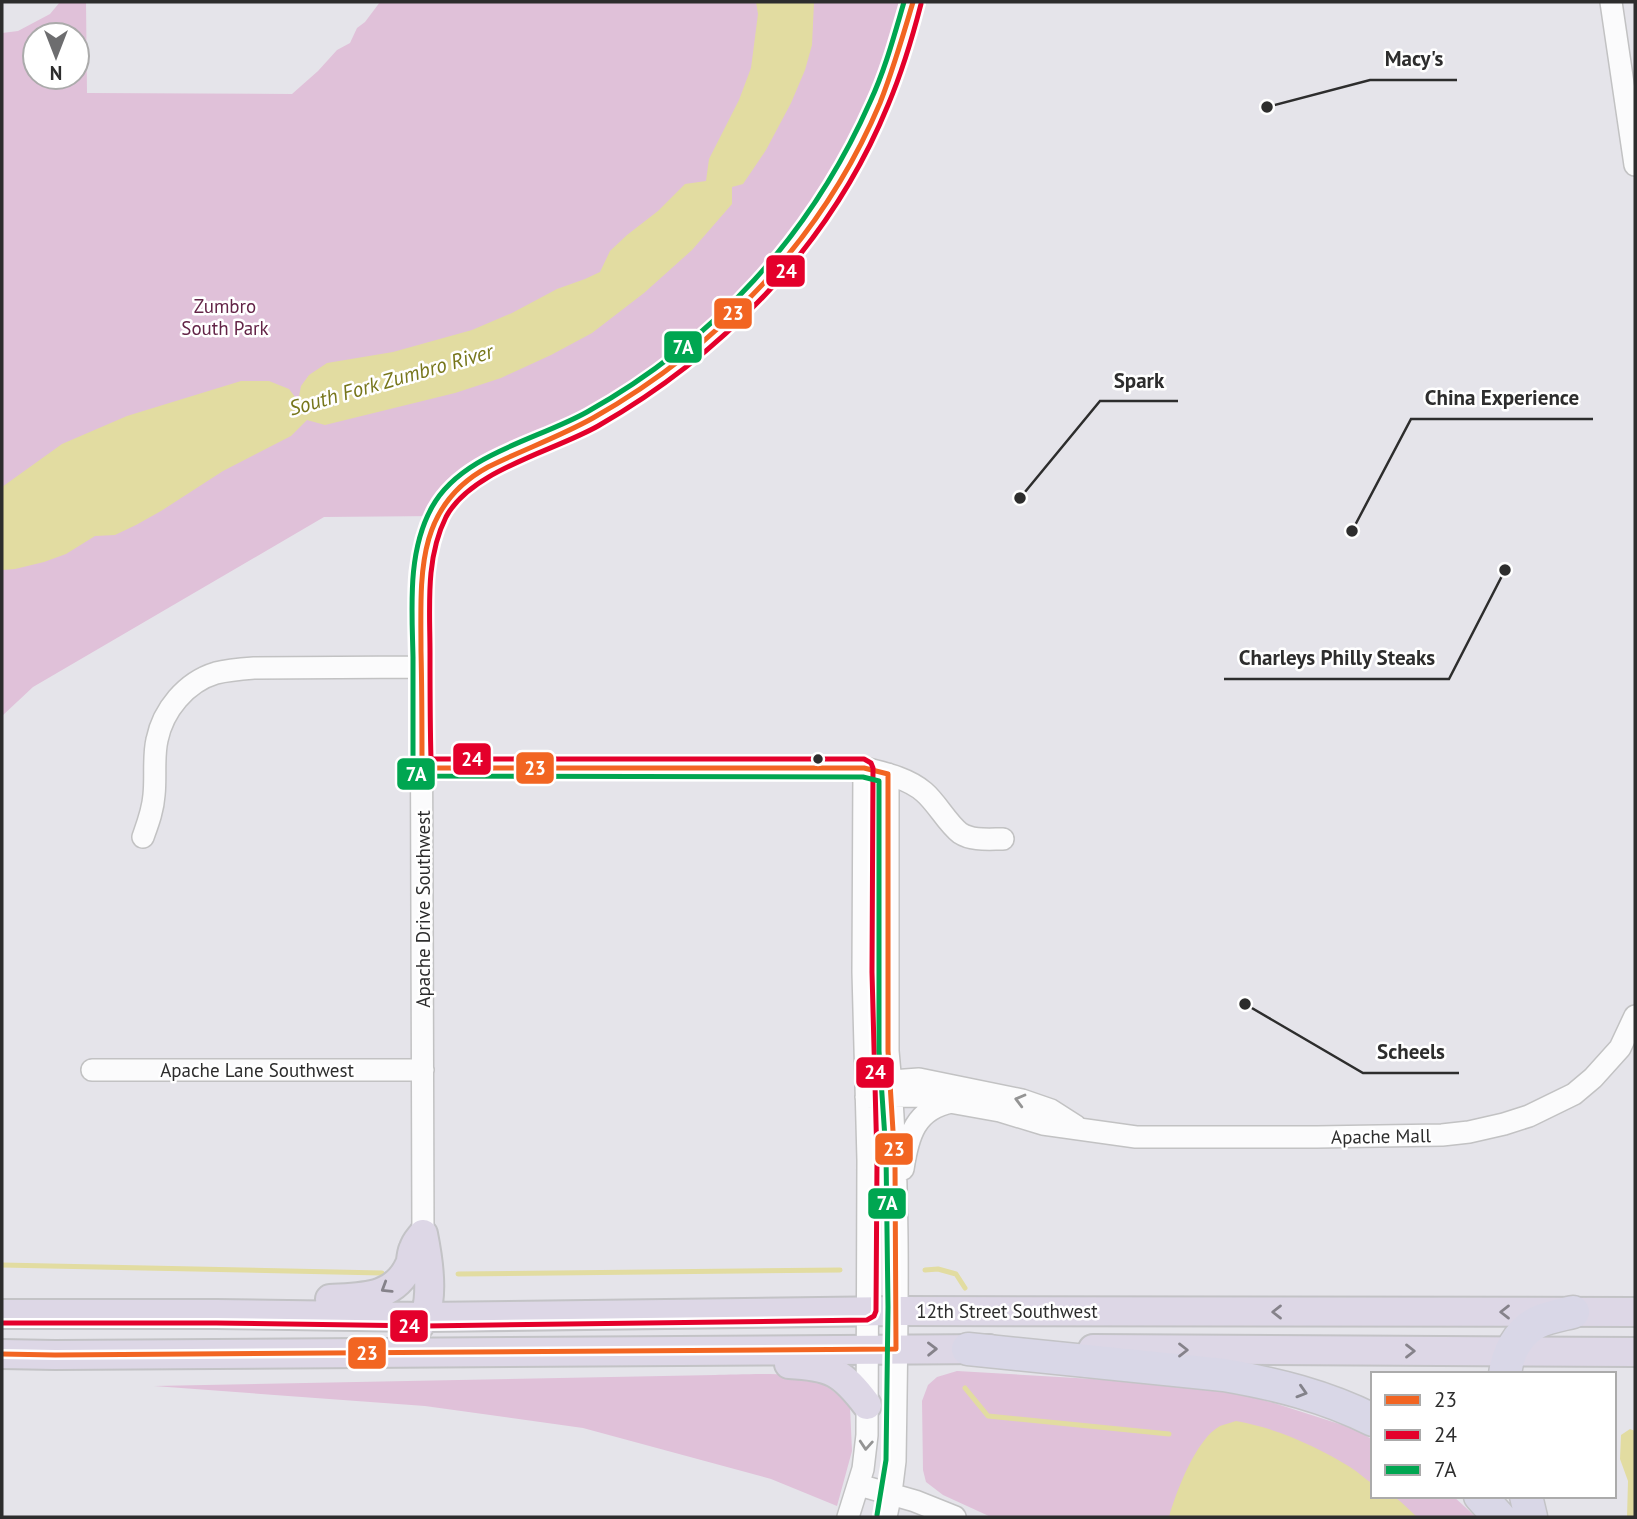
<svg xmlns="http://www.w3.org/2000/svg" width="1637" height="1519" font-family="'PT Sans',sans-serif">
<rect width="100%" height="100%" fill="#e5e4ea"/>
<!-- green -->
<path fill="#e0c1d9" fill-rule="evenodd" d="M 60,2 L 86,2 L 87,93 L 292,94 L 318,71 L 337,50 L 350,43 L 357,28 L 365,22 L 380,2 L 913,2 L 886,91 L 809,227 L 686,358 L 491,466 L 437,516 L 324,517 L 33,687 L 2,716 L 2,33 L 18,31 L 50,14 ZM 35,35 L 77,35 L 77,77 L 35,77 Z
M 957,1371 L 1212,1386 L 1274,1403 L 1355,1429 L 1373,1440 L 1373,1496 L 1453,1496 L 1476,1517 L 991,1517 L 943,1495 L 926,1482 L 923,1470 L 922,1401 L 928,1385 L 937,1377 Z
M 715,1375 C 740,1375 793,1371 815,1380 C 829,1386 840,1396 850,1407 L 852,1451 L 837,1506 L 771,1479 L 583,1428 L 425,1406 L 154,1386 Z"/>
<!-- water -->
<path fill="#e2dca1" d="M 756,2 L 814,2 L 812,45 L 805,70 L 791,103 L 766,150 L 743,184 L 732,187 L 732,204 L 692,250 L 644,293 L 592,333 L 551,355 L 501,378 L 455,393 L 325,425 L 307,420 L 291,436 L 223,471 L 161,511 L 136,525 L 115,535 L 95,536 L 66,554 L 44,562 L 15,569 L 2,570 L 2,487 L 62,444 L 127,416 L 241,381 L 269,381 L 289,389 L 298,401 L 301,386 L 309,375 L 327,363 L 393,352 L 472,330 L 512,313 L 557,289 L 585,279 L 600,272 L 610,251 L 627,235 L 658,211 L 685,184 L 706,181 L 709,159 L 739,100 L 751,68 L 758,14 Z
M 1236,1421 C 1276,1428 1316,1446 1350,1467 C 1358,1472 1365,1479 1373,1484 L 1373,1496 L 1393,1496 L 1401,1502 L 1417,1517 L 1169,1517 C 1176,1492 1196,1439 1220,1426 C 1225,1424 1231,1423 1236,1421 Z
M 1630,1429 L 1635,1431 L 1635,1517 L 1627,1517 L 1628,1481 L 1620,1459 L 1621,1435 Z"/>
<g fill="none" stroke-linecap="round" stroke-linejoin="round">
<!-- stream -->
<path stroke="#e2dca1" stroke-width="5" d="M 2,1265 L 382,1273
M 925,1270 L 938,1269 L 956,1274 L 965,1288
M 458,1274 L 840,1270
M 965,1388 L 988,1416 L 1169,1434"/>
<defs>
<path id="minor" d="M 1611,2 L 1635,165
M 422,768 L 864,768 C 884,773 908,778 924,792 C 937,803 947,823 960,833 C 972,841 989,839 1003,839
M 143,837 C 148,823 153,810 154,795 C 156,777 153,757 157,740 C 163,710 186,682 216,673 C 228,670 241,669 254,668 L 422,667
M 92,1070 L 423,1070
M 878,1082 L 919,1079 L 1022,1100 L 1051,1110 L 1076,1126
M 866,1097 L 916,1096 L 1000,1111 L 1043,1124 L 1136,1137 L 1317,1137 L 1442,1135 L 1469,1132 L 1504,1124 L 1529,1116 L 1574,1094 L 1593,1078 L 1620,1048 L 1635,1016
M 903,1169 C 908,1136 915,1109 952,1102
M 423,1234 L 421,596 C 423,558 428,517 457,488 C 475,471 499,462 521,452 C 548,440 576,429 602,413 C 631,396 660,378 686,357 C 798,268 880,141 913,2
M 859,1485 L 915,1501 L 955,1517
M 848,1517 L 863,1469 L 867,1435 L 868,1160 L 863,972 L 864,768
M 886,1517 L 891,1493 L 895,1461 C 897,1326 901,1186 888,1051 L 888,774"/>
<path id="major" d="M 330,1299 C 362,1297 395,1299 410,1264 C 412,1259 411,1253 414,1248 C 415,1243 420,1238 423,1234
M 2,1314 L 216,1314 L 424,1317 L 896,1311 L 1635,1312
M 413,1331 C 438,1315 428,1259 423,1234
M 1093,1349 L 1635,1352
M 2,1354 L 55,1355 L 989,1349
M 789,1364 C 831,1366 842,1372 867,1405"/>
<path id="highway" d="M 968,1349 L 1224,1375 C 1276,1384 1325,1396 1373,1420
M 1505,1374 C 1507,1354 1518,1333 1536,1323 C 1547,1317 1561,1315 1573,1312
M 1480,1496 L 1499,1517
M 1526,1496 L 1531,1517"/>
</defs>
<!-- minor casing -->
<use href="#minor" stroke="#c2c2c3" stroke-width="24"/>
<!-- major casing -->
<use href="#major" stroke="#c3c3c6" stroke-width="32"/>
<!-- highway casing -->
<use href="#highway" stroke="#c3c3c6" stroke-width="35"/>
<!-- minor -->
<use href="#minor" stroke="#fbfbfc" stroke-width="21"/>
<!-- major -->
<use href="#major" stroke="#ddd7e6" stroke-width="28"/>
<!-- highway -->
<use href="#highway" stroke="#d9d7e7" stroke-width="32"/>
<defs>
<path id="bus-1" d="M 2,1354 L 55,1355 L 896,1349 L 895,1163 L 888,1051 L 888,774 L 864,768 L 422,768 C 422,729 422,690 421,651 C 421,578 414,507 488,467 C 522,450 559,437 593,418 C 720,346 823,238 880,103 C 893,70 903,36 913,2"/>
<path id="bus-2" d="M 2,1323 L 216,1323 L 424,1326 L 867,1320 L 874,1316 L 876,1311 L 877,1160 L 872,972 L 873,768 L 871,763 L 864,759 L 431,759 C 430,724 430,688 430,653 C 430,608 425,559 446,517 C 471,470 552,452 598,426 C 726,353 832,242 888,105 C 902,72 912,39 921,4"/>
<path id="bus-3" d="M 877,1515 L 886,1460 L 888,1307 L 886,1153 L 879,1051 L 879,781 L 863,777 L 419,776 L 415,773 L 413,768 C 413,731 413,694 413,657 C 412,608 407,552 432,507 C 461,454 537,440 587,412 C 714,341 811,235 870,102 C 885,70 894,36 904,2"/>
</defs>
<!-- bus-1 casing -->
<use href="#bus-1" stroke="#fff" stroke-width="10"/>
<!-- bus-2 casing -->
<use href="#bus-2" stroke="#fff" stroke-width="10"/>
<!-- bus-3 casing -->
<use href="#bus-3" stroke="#fff" stroke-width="10"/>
<!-- bus-1 -->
<use href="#bus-1" stroke="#f26522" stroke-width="5"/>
<!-- bus-2 -->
<use href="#bus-2" stroke="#e4002b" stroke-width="5"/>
<!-- bus-3 -->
<use href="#bus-3" stroke="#00a651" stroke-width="5"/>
</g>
<!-- one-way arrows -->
<defs><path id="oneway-chevron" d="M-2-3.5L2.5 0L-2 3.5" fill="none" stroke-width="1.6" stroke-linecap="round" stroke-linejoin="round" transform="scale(1.75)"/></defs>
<g stroke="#949494">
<use href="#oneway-chevron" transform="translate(1020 1100) rotate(-165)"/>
<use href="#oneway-chevron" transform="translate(866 1445) rotate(94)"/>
</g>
<g stroke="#85828a">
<use href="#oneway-chevron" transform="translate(386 1288) rotate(148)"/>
<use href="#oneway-chevron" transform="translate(1277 1312) rotate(-180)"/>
<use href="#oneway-chevron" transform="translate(1505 1312) rotate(180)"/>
<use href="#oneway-chevron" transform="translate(932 1349) rotate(-1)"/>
<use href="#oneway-chevron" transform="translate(1183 1350)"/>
<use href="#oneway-chevron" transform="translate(1410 1351)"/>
</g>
<use stroke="#83828a" href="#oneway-chevron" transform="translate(1302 1392) rotate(17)"/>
<!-- markers -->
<circle fill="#2d2d2d" stroke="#fff" stroke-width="2.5" cx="818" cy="759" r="6"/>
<g text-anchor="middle" stroke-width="5" stroke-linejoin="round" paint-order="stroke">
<!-- park labels -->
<g font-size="19" fill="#632447" stroke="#fff">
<text x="225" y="313">Zumbro<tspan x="225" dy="22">South Park</tspan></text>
</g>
<!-- street labels -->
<g font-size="19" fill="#2d2d2d" stroke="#fff">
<text transform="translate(423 909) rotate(-90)" y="7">Apache Drive Southwest</text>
<text x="257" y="1077">Apache Lane Southwest</text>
<text transform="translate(1381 1136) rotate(-1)" y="7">Apache Mall</text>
<text x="1007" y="1318">12th Street Southwest</text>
</g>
<!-- water labels -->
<g font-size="21" font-style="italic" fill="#77761b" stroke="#fff">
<text transform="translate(391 380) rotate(-16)" y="7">South Fork Zumbro River</text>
</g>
</g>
<!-- callouts -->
<path fill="none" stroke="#2d2d2d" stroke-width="2.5" d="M1267 107L1370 80H1457M1020 498L1100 401H1178M1352 531L1411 419H1593M1505 570L1449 679H1224M1245 1004L1363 1073H1459"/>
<g fill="#2d2d2d" stroke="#fff" stroke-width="2.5">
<circle cx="1267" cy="107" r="7"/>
<circle cx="1020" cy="498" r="7"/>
<circle cx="1352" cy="531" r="7"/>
<circle cx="1505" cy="570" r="7"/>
<circle cx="1245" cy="1004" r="7"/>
</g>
<g font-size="21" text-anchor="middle" font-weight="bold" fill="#2d2d2d" stroke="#fff" stroke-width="5" stroke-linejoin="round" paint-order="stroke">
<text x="1414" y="66">Macy's</text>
<text x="1139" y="388">Spark</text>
<text x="1502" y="405">China Experience</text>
<text x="1337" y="665">Charleys Philly Steaks</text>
<text x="1411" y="1059">Scheels</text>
</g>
<g stroke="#fff" stroke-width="2.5">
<rect x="765" y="254" width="41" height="34" rx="7" fill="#e4002b"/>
<rect x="713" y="297" width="40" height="33" rx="7" fill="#f26522"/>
<rect x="663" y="330" width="40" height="34" rx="7" fill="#00a651"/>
<rect x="452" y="742" width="40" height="34" rx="7" fill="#e4002b"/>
<rect x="515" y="751" width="40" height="34" rx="7" fill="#f26522"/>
<rect x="396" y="757" width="40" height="34" rx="7" fill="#00a651"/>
<rect x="855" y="1056" width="40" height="33" rx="7" fill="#e4002b"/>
<rect x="874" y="1132" width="40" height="34" rx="7" fill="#f26522"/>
<rect x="867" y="1187" width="40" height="33" rx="7" fill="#00a651"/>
<rect x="389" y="1309" width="40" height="34" rx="7" fill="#e4002b"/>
<rect x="347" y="1336" width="40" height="34" rx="7" fill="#f26522"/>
</g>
<g font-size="19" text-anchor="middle" font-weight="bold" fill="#fff">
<text x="786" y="278">24</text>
<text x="733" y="320">23</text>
<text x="683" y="354">7A</text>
<text x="472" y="766">24</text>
<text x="535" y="775">23</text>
<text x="416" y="781">7A</text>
<text x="875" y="1079">24</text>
<text x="894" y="1156">23</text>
<text x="887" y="1210">7A</text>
<text x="409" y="1333">24</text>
<text x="367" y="1360">23</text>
</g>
<!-- border -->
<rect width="1637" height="1519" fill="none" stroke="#2d2d2d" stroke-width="7"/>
<!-- legend -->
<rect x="1371" y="1372" width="245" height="126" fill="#ffffff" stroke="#ababab" stroke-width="2"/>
<rect x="1385" y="1395" width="35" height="10" fill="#f26522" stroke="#ababab" stroke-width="2"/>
<text x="1434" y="1407" font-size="21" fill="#2d2d2d">23</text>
<rect x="1385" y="1430" width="35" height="10" fill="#e4002b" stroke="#ababab" stroke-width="2"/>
<text x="1434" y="1442" font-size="21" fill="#2d2d2d">24</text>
<rect x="1385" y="1465" width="35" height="10" fill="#00a651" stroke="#ababab" stroke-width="2"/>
<text x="1434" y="1477" font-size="21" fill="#2d2d2d">7A</text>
<!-- north arrow -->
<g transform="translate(56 56) rotate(180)"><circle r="33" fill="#ffffff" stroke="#ababab" stroke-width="2"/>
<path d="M0-5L12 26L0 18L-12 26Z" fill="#6d6d6f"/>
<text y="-10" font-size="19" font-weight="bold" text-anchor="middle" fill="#2d2d2d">N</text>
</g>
</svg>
